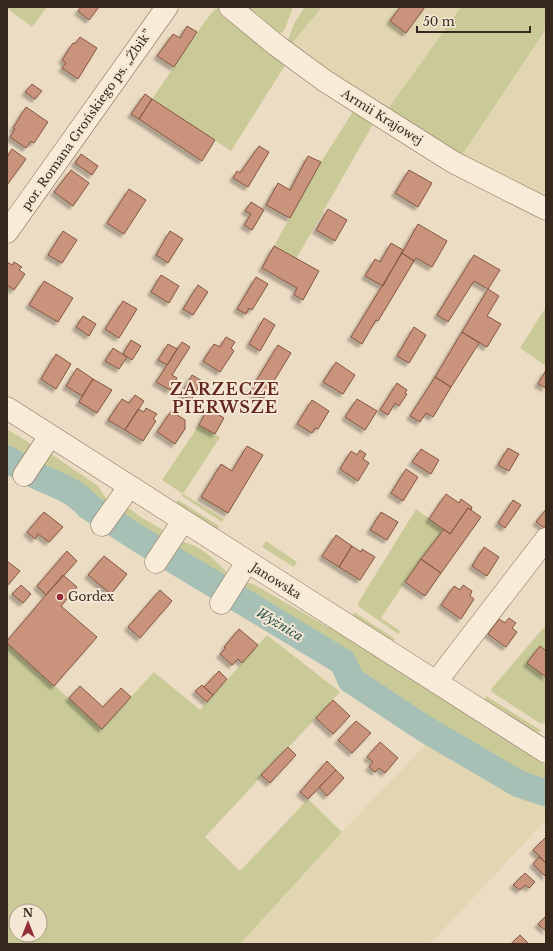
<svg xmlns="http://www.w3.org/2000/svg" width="553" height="951" font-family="'Libre Baskerville',serif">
<defs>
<filter id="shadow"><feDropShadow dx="-3.5" dy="3.5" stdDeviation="1" flood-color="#0004"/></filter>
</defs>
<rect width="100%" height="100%" fill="#eddcc4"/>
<!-- farmland -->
<path fill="#e2d5b1" d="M 322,7 L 461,7 L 385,113 L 288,48 Z
M 546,29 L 546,194 L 541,202 L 460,158 Z
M 429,741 L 477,775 L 502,790 L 534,800 L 546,808 L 546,820 L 430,944 L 240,944 L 342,832 Z"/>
<!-- green -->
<path fill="#c9ca98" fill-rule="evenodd" d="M 10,7 L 47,7 L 32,27 L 8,9 Z
M 236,7 L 293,7 L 285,29 L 278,36 Z
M 305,7 L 322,7 L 288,48 L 286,44 L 295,22 Z
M 461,7 L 546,7 L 546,29 L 460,158 L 385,113 Z
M 221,8 L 286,64 L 231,151 L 152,99 L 206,20 L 215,9 Z
M 356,107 L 371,116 L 372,126 L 296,259 L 274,246 L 321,162 Z
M 546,307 L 546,366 L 520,348 Z
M 199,425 L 220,437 L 183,494 L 224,519 L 222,522 L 182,496 L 183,494 L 162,480 Z
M 7,429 L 36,447 L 24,466 L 7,457 Z
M 47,451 L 98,486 L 111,506 L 105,514 L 91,505 L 84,497 L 65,484 L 34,472 Z
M 32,475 L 65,490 L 80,501 L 86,508 L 102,517 L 98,522 L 47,486 L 45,488 L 29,478 Z
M 178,500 L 219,526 L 218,529 L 216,529 L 176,503 Z
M 122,507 L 130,509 L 139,516 L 163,530 L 166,533 L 158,548 L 113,520 Z
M 416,509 L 444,529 L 405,582 L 381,618 L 400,631 L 398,634 L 358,606 L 358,603 Z
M 110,524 L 155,553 L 150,558 L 107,529 Z
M 181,541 C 202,546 215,560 229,575 L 225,589 L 169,555 Z
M 266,541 L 297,562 L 294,567 L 262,547 Z
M 241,580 L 255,585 L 340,634 L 546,766 L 546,791 L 520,782 L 426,727 L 353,679 L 345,661 L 231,591 Z
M 354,612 L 395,639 L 392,642 L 353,616 Z
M 546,625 L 546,722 L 541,724 L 492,692 L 491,689 Z
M 267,635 L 340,692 L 205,837 L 240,871 L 308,799 L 342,832 L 240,944 L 7,944 L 7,643 L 102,728 L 154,672 L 200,710 ZM 16,911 L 40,911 L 40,935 L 16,935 Z
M 486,696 L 542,731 L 538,732 L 531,730 L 484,700 Z"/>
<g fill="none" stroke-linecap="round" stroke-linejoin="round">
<!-- river -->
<path stroke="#a6c0b5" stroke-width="27" d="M 7,459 C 17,465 27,471 37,476 C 58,486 73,489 89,507 L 139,539 L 343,662 L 351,680 L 425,729 L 519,784 L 546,793"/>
</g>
<!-- building -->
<path fill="#ca947b" stroke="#855641" filter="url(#shadow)" d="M 81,7 L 99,7 L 89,20 L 78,11 Z
M 400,7 L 425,7 L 406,33 L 390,21 Z
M 187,26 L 197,32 L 174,67 L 157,56 L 173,34 L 180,38 Z
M 80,37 L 97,48 L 78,79 L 62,68 L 66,63 L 62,60 L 73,43 L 75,44 Z
M 32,84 L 42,91 L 35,99 L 25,92 Z
M 145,94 L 152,99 L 139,119 L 131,114 Z
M 152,99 L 215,140 L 202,161 L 139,119 Z
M 26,107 L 48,122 L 34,143 L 31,141 L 26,148 L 10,137 L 15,129 L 13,128 Z
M 259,146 L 269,152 L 248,187 L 233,178 L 237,171 L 240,173 Z
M 12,149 L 26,159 L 7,185 L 7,157 Z
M 81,154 L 98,166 L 92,175 L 75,163 Z
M 308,156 L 321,162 L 290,218 L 266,205 L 278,183 L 290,190 Z
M 71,170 L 89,183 L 73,206 L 54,192 Z
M 409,170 L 432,183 L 418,207 L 395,193 Z
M 129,189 L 146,200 L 124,234 L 107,223 Z
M 251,202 L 264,210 L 252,230 L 244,225 L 251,214 L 245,211 Z
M 328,209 L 347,220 L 335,241 L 316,230 Z
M 418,224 L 447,241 L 432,267 L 416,258 L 414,261 L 402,253 Z
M 63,231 L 77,240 L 62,263 L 48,255 Z
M 170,231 L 183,239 L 168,263 L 156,255 Z
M 391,243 L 403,250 L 383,286 L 365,276 L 375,259 L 380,262 Z
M 274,246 L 319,271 L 303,300 L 294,295 L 297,288 L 262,268 Z
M 402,253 L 414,261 L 378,321 L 376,320 L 362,344 L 351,337 Z
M 474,255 L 500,270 L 488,289 L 474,281 L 448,322 L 437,315 Z
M 7,262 L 12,265 L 14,262 L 22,267 L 19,270 L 25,274 L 14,290 L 7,285 Z
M 161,275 L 179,286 L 169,303 L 151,292 Z
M 256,277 L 268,284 L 252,310 L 249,308 L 246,314 L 237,309 Z
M 44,281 L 73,298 L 58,322 L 29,305 Z
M 198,285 L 208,292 L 193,315 L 183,309 Z
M 488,289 L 499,296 L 487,316 L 501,324 L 487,347 L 462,332 Z
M 123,301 L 137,309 L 119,338 L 105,329 Z
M 83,316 L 96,324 L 89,336 L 76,327 Z
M 264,318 L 275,325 L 260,351 L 249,344 Z
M 414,327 L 426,335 L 409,363 L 397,356 Z
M 462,332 L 479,343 L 451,387 L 435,377 Z
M 226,337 L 235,342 L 231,348 L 234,351 L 220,372 L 203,361 L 214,344 L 220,347 Z
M 131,340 L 141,346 L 132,360 L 123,354 Z
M 182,342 L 190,347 L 172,375 L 177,378 L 170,390 L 156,382 Z
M 168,344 L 177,349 L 167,365 L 158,360 Z
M 278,345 L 291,353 L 263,399 L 250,391 Z
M 113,348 L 127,357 L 119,369 L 105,361 Z
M 56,354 L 71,364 L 56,389 L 41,379 Z
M 336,362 L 355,375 L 343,394 L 323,382 Z
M 77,368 L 93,379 L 82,396 L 66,386 Z
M 546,370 L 546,388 L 538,384 Z
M 192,375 L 202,381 L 191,400 L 181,394 Z
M 435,377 L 451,387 L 433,417 L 426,413 L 420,422 L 410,416 Z
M 93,379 L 112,390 L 97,413 L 79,402 Z
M 397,383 L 407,390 L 405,393 L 407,394 L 399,406 L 395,403 L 388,415 L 380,410 Z
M 135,395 L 144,401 L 125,430 L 108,420 L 122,399 L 129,403 Z
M 357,399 L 377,411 L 365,430 L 345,417 Z
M 312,400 L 329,411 L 318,429 L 315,428 L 312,433 L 297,424 Z
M 146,408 L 157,414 L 153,419 L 156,421 L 143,441 L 125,430 L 138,409 L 144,412 Z
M 208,408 L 224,418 L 215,434 L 199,425 Z
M 171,411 L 185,420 L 185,429 L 175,444 L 157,432 Z
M 247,446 L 263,455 L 228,513 L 201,497 L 221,464 L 232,471 Z
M 508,448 L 519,454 L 509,471 L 498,465 Z
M 421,449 L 439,460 L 431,474 L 412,462 Z
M 360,450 L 366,454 L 363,459 L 369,463 L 358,481 L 340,469 L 351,451 L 357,455 Z
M 406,469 L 418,477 L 403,501 L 391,493 Z
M 446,494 L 459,503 L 461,499 L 472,507 L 471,510 L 468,508 L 450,534 L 429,519 Z
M 513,500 L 521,505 L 505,528 L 498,523 Z
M 468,508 L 481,517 L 441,573 L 421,559 L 444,529 L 450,534 Z
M 546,509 L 546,529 L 536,522 Z
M 44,512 L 63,527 L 49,542 L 38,534 L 35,539 L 27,532 Z
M 381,512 L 398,522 L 387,540 L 370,530 Z
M 336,535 L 352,546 L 339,567 L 322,556 Z
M 352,546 L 361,552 L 362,549 L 375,557 L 360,580 L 339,567 Z
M 484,547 L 499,557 L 487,576 L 472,566 Z
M 67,551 L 77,561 L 46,595 L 37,586 Z
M 104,556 L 127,574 L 111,594 L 88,575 Z
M 421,559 L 441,573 L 425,596 L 405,582 Z
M 7,561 L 20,571 L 7,586 Z
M 63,575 L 77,587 L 61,606 L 97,637 L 54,686 L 7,643 L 7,641 Z
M 21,585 L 31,594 L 23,603 L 12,594 Z
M 463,585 L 472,591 L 470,596 L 474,599 L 461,619 L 441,605 L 454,586 L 460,590 Z
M 160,590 L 172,601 L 140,638 L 128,627 Z
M 509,618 L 516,623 L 512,628 L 517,632 L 506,647 L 488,634 L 499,619 L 505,623 Z
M 239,629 L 258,645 L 242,663 L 238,659 L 232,665 L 220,654 L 226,648 L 224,647 Z
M 540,646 L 546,651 L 546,677 L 527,663 Z
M 219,671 L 227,679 L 213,695 L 204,687 Z
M 202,685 L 213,695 L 207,702 L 195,691 Z
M 80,686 L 103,707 L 121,688 L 131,697 L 102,729 L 69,698 Z
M 333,700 L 350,716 L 333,734 L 316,718 Z
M 356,721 L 371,733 L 352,753 L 338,740 Z
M 380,742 L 398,758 L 385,773 L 379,768 L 375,772 L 369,767 L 373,762 L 367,757 Z
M 288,747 L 296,755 L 270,783 L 261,775 Z
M 327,761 L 336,770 L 308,799 L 300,792 Z
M 336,770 L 344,778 L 327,796 L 319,787 Z
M 546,837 L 546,863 L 533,850 Z
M 539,857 L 546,863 L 546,877 L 533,864 Z
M 525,873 L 535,882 L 529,888 L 525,885 L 520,890 L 513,885 Z
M 546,916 L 546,931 L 538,924 Z
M 520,935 L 529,944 L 511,944 Z"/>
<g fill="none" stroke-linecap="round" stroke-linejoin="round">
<defs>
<path id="minor" d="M 230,7 L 276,45 L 325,81 L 453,162 L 546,209
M 7,232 L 167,7
M 7,408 L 546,752
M 24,475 L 50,436
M 102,525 L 129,487
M 156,562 L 183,521
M 221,603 L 247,562
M 436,682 L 546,539"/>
</defs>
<!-- minor casing -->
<use href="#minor" stroke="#866e5b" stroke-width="23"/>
<!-- minor -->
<use href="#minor" stroke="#f8ebd7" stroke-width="22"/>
</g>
<!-- markers -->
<circle fill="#942d38" stroke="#f4e7d3" stroke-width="1.5" cx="60" cy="597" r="4"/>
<g text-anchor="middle" stroke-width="4" stroke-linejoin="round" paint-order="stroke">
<!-- street labels -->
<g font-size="12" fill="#37281e" stroke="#f4e7d3">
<text transform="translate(382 117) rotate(32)" y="4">Armii Krajowej</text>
<text transform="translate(87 120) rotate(-55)" y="4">por. Romana Grońskiego ps. „Żbik”</text>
<text transform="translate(276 581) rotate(32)" y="4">Janowska</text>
</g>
<!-- poi labels -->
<g font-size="12" fill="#37281e" stroke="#f4e7d3" text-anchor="start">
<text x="68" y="601">Gordex</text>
</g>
<!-- water labels -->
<g font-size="13" font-style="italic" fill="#2e5650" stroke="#f4e7d3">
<text transform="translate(280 624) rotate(31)" y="5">Wyżnica</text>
</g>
<!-- district labels -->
<g font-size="16" font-weight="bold" letter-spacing="1" fill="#62271f" stroke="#f4e7d3">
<text x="225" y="395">ZARZECZE<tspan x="225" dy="18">PIERWSZE</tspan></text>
</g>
</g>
<!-- border -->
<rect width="553" height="951" fill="none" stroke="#37281e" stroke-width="16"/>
<!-- north arrow -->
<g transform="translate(28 923)"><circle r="19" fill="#f4e7d3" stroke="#a89b8b"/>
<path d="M0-3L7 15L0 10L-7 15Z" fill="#942d38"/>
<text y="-6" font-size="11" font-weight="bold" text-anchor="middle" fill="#37281e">N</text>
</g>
<!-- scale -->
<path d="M417 26v6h113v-6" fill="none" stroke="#37281e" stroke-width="2"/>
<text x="423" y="26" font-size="12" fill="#37281e" stroke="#f4e7d3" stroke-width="3" paint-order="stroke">50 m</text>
</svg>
